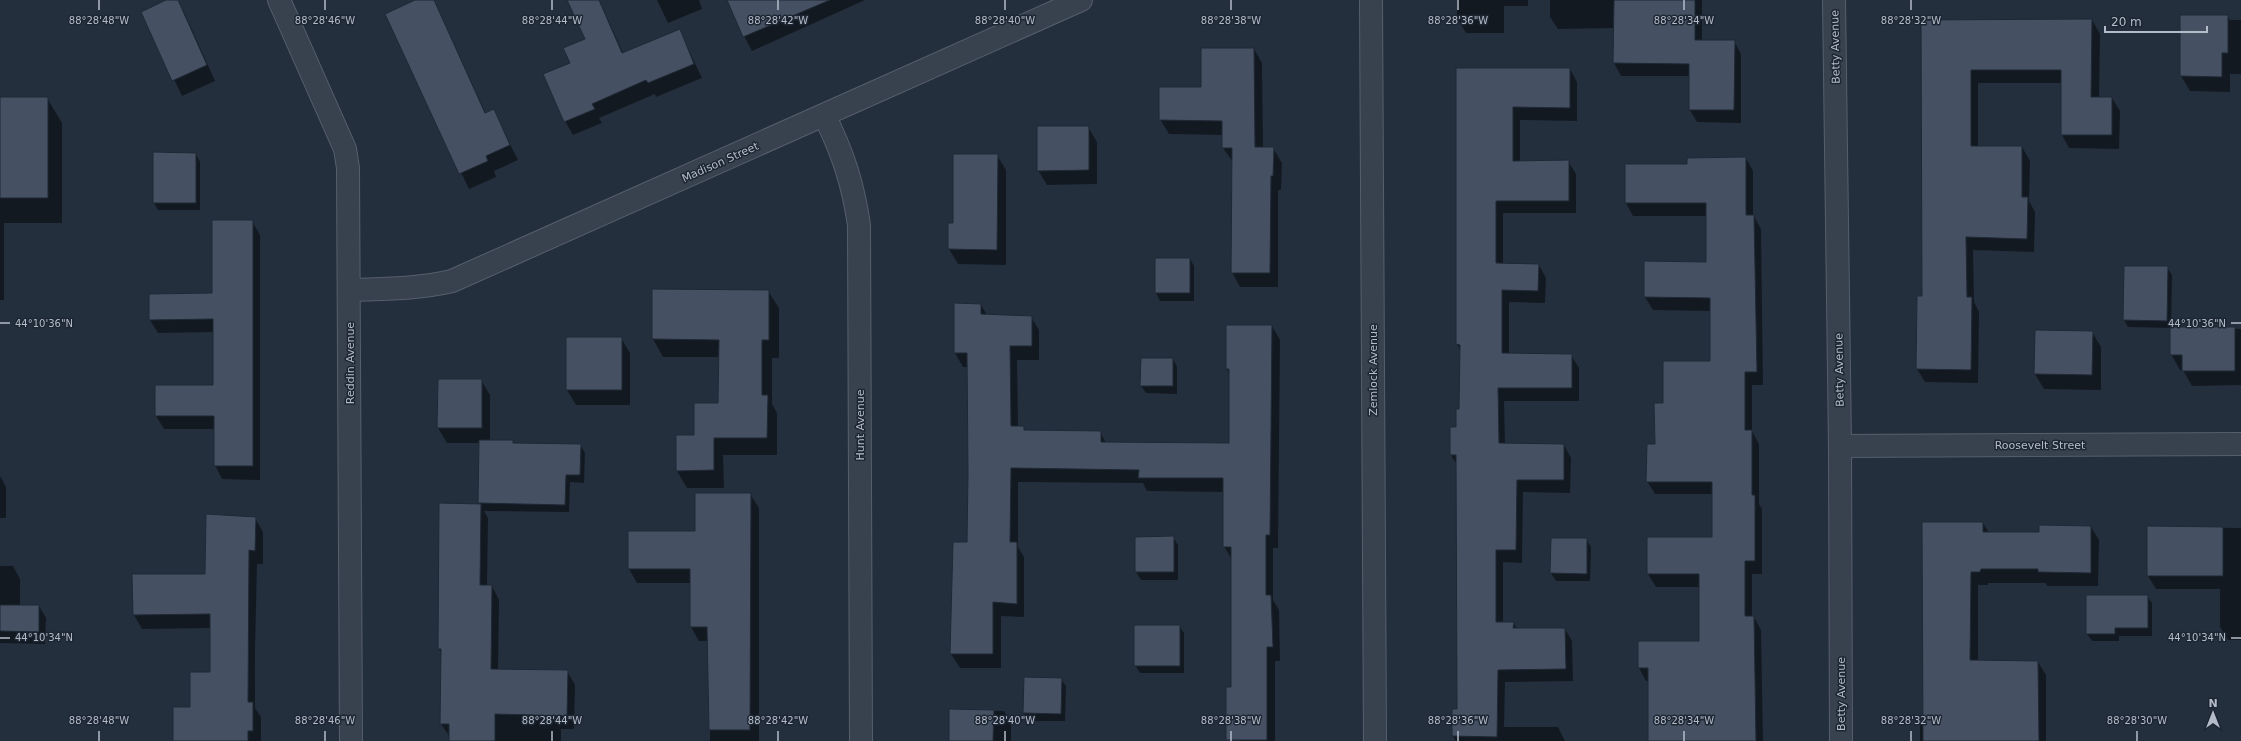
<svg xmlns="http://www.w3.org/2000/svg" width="2241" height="741" font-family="'DejaVu Sans',sans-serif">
<rect width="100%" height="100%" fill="#242f3e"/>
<!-- shadow -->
<path fill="#0007" d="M 168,0 L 177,0 L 184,12 L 215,81 L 182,96 L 142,12 Z
M 418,0 L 433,0 L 486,114 L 493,111 L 518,160 L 494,171 L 496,177 L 469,189 L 386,14 Z
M 579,0 L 599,0 L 623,53 L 679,30 L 702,78 L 656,97 L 655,94 L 599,118 L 602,123 L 573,135 L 565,121 L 571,63 L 586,40 Z
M 657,0 L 699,0 L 702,9 L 668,23 Z
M 736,0 L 865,0 L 752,51 L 744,36 Z
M 1457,0 L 1528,0 L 1528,6 L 1504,6 L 1504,33 L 1466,33 L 1457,18 Z
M 1550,0 L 1702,0 L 1702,41 L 1734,41 L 1741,54 L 1741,123 L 1697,122 L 1690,110 L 1690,76 L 1621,76 L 1614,63 L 1614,28 L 1558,29 L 1550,17 Z
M 2181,16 L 2227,16 L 2230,20 L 2241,20 L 2241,74 L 2230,74 L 2230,92 L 2190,91 L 2181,76 Z
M 2092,20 L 2100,34 L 2099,98 L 2112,98 L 2120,111 L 2119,149 L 2069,148 L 2062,135 L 2062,83 L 1978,83 L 1978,147 L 2022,147 L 2030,161 L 2029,201 L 2035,212 L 2034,252 L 1973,250 L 1974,302 L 1979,312 L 1978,383 L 1925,382 L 1917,369 L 1923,297 L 1922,21 Z
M 1254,49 L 1262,63 L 1263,148 L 1273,148 L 1282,163 L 1281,190 L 1278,190 L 1278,287 L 1240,287 L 1232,272 L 1233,162 L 1223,148 L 1223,135 L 1169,134 L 1160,119 Z
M 1457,69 L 1570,69 L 1577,82 L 1577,121 L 1520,120 L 1520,161 L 1568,161 L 1576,174 L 1576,213 L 1503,213 L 1503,264 L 1539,265 L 1546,278 L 1545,303 L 1509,302 L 1509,354 L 1571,355 L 1579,368 L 1579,401 L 1504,401 L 1505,444 L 1564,445 L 1571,458 L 1570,493 L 1523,492 L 1522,563 L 1503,562 L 1503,622 L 1513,622 L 1517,629 L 1565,629 L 1572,641 L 1573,681 L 1505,682 L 1504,727 L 1558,727 L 1565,741 L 1456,741 L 1453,736 L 1458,710 L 1457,465 L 1451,455 L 1460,410 L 1461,352 L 1457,344 Z
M 0,98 L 47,98 L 62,123 L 62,223 L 4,223 L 4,300 L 0,300 Z
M 1088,127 L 1097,142 L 1097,184 L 1047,185 L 1038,170 Z
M 196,154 L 200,162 L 200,210 L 158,210 L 154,203 Z
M 997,155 L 1006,170 L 1006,265 L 958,264 L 949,249 L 954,224 Z
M 1746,158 L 1753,171 L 1753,215 L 1761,229 L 1763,385 L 1752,385 L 1752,431 L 1759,444 L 1759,504 L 1762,509 L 1762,574 L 1752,574 L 1752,617 L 1754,617 L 1761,630 L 1763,741 L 1649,741 L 1649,681 L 1646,681 L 1639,668 L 1700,642 L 1700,587 L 1656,587 L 1648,574 L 1648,538 L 1714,538 L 1714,494 L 1655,494 L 1647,481 L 1656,445 L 1711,362 L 1711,311 L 1653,310 L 1645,297 L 1645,262 L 1707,263 L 1707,216 L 1633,216 L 1626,203 L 1626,165 L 1688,165 Z
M 252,221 L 260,235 L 260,480 L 222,479 L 215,465 L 215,429 L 164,429 L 156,416 L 214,386 L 214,332 L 158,333 L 150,320 L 213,294 Z
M 1156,259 L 1190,259 L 1194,266 L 1194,301 L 1160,301 L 1156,293 Z
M 2167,267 L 2172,275 L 2171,328 L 2128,327 L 2124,320 Z
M 653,290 L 768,291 L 779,308 L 779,358 L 772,358 L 772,404 L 777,413 L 777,455 L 723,455 L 724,488 L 687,488 L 677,471 L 695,436 L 719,404 L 720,357 L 663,357 L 653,339 Z
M 981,305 L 987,315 L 1031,317 L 1039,330 L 1039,360 L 1017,360 L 1018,427 L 1023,427 L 1026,431 L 1100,432 L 1106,443 L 1230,444 L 1230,375 L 1227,369 L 1272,326 L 1280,340 L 1278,548 L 1273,548 L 1273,600 L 1279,610 L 1280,661 L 1275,661 L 1275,741 L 1240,741 L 1240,730 L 1232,688 L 1232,560 L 1224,546 L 1224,492 L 1147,491 L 1143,483 L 1018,482 L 1018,547 L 1024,557 L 1024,617 L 1001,616 L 1001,668 L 960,668 L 951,654 L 954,543 L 968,543 L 968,367 L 963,367 L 955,353 Z
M 2171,328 L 2241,329 L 2241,385 L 2192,386 L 2183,370 L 2180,370 L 2171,354 Z
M 2036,331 L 2092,332 L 2101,347 L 2101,390 L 2044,389 L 2035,374 Z
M 567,338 L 621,338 L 630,353 L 630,405 L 576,405 L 567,390 Z
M 1173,359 L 1177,367 L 1177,394 L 1146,393 L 1141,386 Z
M 439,380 L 481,380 L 490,395 L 490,441 L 512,441 L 514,444 L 580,445 L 585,453 L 584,483 L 570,482 L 569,512 L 484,511 L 488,518 L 487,586 L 492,586 L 499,600 L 498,670 L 567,671 L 575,685 L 574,729 L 561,729 L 561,741 L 450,741 L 450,737 L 441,724 L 442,655 L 439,649 L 480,505 L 480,443 L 447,443 L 438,428 Z
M 0,476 L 6,487 L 6,518 L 0,518 Z
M 750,494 L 759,508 L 759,741 L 710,741 L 710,656 L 708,641 L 699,641 L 691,627 L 691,583 L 637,583 L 629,569 L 696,532 Z
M 255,518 L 263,532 L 263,564 L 257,564 L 255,651 L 255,708 L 261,717 L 261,741 L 174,741 L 211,673 L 211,628 L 142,629 L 134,615 L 133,575 L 206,575 Z
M 1983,523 L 1989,533 L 2040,533 L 2091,527 L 2099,540 L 2098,586 L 2047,586 L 2046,583 L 1988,583 L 1988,585 L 1978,585 L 1978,661 L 2038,662 L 2046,675 L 2046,741 L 1920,741 L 1920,721 L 1924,721 Z
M 2148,527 L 2241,528 L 2241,640 L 2228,640 L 2220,627 L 2220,589 L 2156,589 L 2148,576 Z
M 1173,537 L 1178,545 L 1178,580 L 1141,580 L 1136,572 Z
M 1552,539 L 1586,539 L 1591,547 L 1590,581 L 1556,581 L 1551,573 Z
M 0,566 L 13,566 L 20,579 L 20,606 L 39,606 L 46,618 L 45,644 L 0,643 Z
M 2147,596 L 2152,603 L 2152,636 L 2119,636 L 2119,641 L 2092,641 L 2087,634 Z
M 1179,626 L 1184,633 L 1184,673 L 1140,673 L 1135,665 Z
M 1061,679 L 1066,686 L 1065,721 L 1029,721 L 1024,713 Z
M 950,710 L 1004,711 L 1011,724 L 1011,741 L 951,741 Z"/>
<!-- building -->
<path fill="#455162" stroke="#1f2835" d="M 166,0 L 178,0 L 207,65 L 172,81 L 141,12 Z
M 415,0 L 434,0 L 485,113 L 494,109 L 510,145 L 486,156 L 488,161 L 459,174 L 385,14 Z
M 567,0 L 599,0 L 622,53 L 680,29 L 694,64 L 648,83 L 646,80 L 592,104 L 595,109 L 564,122 L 543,74 L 570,63 L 563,48 L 585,39 Z
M 727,0 L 830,0 L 743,37 Z
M 1614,0 L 1695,0 L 1695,40 L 1735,40 L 1734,110 L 1689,110 L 1689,64 L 1613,63 Z
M 2180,15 L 2228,15 L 2228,53 L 2222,53 L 2222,77 L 2180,76 Z
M 2092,19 L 2091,97 L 2112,97 L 2112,135 L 2061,135 L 2061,70 L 1971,70 L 1971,146 L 2022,146 L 2022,197 L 2028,197 L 2027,239 L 1966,237 L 1967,297 L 1972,297 L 1971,370 L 1916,369 L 1917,296 L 1922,296 L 1921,20 Z
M 1201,48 L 1254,48 L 1255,147 L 1274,147 L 1273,176 L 1271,176 L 1270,273 L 1231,273 L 1232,148 L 1222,148 L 1222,121 L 1159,120 L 1159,87 L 1201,87 Z
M 1456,68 L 1570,68 L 1570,108 L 1513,107 L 1513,161 L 1569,160 L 1569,201 L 1496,201 L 1496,263 L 1539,264 L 1538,291 L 1502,290 L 1502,353 L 1572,354 L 1572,388 L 1498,388 L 1499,443 L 1564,444 L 1564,480 L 1517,480 L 1516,550 L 1496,550 L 1496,622 L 1514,622 L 1513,628 L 1565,628 L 1566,669 L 1498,670 L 1497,737 L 1452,736 L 1452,709 L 1457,709 L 1456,455 L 1450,455 L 1450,427 L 1456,427 L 1456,409 L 1459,409 L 1460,345 L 1456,344 Z
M 0,97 L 48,97 L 48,198 L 0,198 Z
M 1037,126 L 1089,126 L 1089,170 L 1037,171 Z
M 153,152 L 196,153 L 196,203 L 153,203 Z
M 953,154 L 998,154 L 997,250 L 948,249 L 948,223 L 953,223 Z
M 1746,157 L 1746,215 L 1754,215 L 1757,372 L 1745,372 L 1745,430 L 1752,430 L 1752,495 L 1755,495 L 1755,561 L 1745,561 L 1745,616 L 1754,616 L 1756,741 L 1648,741 L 1648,668 L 1638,668 L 1638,641 L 1699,641 L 1699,574 L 1647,574 L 1647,537 L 1712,537 L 1712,482 L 1646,482 L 1647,444 L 1655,444 L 1654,403 L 1663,403 L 1663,361 L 1710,361 L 1710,298 L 1644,297 L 1644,261 L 1706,262 L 1706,203 L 1625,203 L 1625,164 L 1687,164 L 1687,158 Z
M 212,220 L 253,220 L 253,466 L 214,466 L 214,416 L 155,416 L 155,385 L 213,385 L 213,319 L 149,320 L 149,294 L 212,293 Z
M 1155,258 L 1190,258 L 1190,293 L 1155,293 Z
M 2124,266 L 2168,266 L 2167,321 L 2123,320 Z
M 652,289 L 769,290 L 769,340 L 762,340 L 762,395 L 768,395 L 767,438 L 714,438 L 714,470 L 676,471 L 676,435 L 694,435 L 694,403 L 718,403 L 719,340 L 652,339 Z
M 954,303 L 981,304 L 981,314 L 1032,316 L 1032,346 L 1010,346 L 1011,426 L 1024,426 L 1024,430 L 1101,431 L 1101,442 L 1229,443 L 1229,369 L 1226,369 L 1226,325 L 1272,325 L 1270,535 L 1266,535 L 1266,595 L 1271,595 L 1273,647 L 1267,647 L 1267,740 L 1226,740 L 1226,687 L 1231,687 L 1231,547 L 1223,547 L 1223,478 L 1138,478 L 1139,470 L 1011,468 L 1010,542 L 1017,542 L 1017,604 L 993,602 L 993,654 L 950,654 L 953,542 L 967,542 L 968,474 L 967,353 L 954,353 Z
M 2170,327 L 2235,327 L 2235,371 L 2182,371 L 2182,355 L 2170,355 Z
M 2035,330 L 2093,331 L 2092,375 L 2034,374 Z
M 566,337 L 622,337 L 622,390 L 566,390 Z
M 1141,358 L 1173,358 L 1173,386 L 1140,386 Z
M 438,379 L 482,379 L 482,428 L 437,428 Z
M 479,440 L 513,440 L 513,443 L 581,444 L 580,475 L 566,475 L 565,505 L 478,503 Z
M 695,493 L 751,493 L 750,730 L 709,730 L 707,627 L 690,627 L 690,569 L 628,569 L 628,531 L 695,531 Z
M 439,503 L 481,504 L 480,585 L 492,585 L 491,669 L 568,670 L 567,716 L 495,714 L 495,741 L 449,741 L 449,724 L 440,724 L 441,649 L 438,649 Z
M 206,514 L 256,517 L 255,551 L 249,550 L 248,702 L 253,702 L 253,731 L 248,731 L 248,741 L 173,741 L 173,707 L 190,707 L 190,672 L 210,672 L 210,614 L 133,615 L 132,574 L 205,574 Z
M 1922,522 L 1983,522 L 1983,532 L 2039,532 L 2039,525 L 2091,526 L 2091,573 L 2038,572 L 2038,569 L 1981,569 L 1980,572 L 1971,572 L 1970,660 L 2038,661 L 2039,741 L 1923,741 Z
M 2147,526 L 2223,527 L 2223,576 L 2147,576 Z
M 1174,536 L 1174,572 L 1135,572 L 1135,537 Z
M 1551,538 L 1587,538 L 1587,574 L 1550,573 Z
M 2086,595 L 2148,595 L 2148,628 L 2115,628 L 2115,634 L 2086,634 Z
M 0,605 L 39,605 L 39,632 L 0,631 Z
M 1134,625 L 1180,625 L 1180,666 L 1134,666 Z
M 1024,677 L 1062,678 L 1061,714 L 1023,713 Z
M 949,709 L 994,710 L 993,741 L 949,741 Z"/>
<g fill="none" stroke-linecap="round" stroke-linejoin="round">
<defs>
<path id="minor" d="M 279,0 L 345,149 L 348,168 L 351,741
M 1371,0 L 1375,741
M 1834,0 L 1840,446 L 1841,741
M 824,115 C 843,153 853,184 859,225 L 861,741
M 349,290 C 384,289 418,289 452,281 L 1081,0
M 1840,446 L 2241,444"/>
</defs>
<!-- minor casing -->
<use href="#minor" stroke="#565f6c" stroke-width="24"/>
<!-- minor -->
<use href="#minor" stroke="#38414e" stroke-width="22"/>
</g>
<!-- ticks -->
<path fill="none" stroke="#b4bcc9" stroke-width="1.5" d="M 99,0 L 99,10M 325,0 L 325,10M 552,0 L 552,10M 778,0 L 778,10M 1005,0 L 1005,10M 1231,0 L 1231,10M 1458,0 L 1458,10M 1684,0 L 1684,10M 1911,0 L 1911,10M 0,323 L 10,323M 2231,323 L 2241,323M 0,638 L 10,638M 2231,638 L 2241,638M 99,731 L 99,741M 325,731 L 325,741M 552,731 L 552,741M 778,731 L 778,741M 1005,731 L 1005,741M 1231,731 L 1231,741M 1458,731 L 1458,741M 1684,731 L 1684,741M 1911,731 L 1911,741M 2137,731 L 2137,741"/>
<g text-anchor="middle" stroke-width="3" stroke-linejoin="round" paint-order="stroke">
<!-- street labels -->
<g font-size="11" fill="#b4bcc9" stroke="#1d2633">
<text transform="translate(1835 47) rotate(-91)" y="4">Betty Avenue</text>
<text transform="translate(720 162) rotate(-24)" y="4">Madison Street</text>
<text transform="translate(350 363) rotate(-90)" y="4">Reddin Avenue</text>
<text transform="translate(1373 370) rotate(-90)" y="4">Zemlock Avenue</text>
<text transform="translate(1839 370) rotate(-91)" y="4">Betty Avenue</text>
<text transform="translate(860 425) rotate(-90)" y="4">Hunt Avenue</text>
<text x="2040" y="449">Roosevelt Street</text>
<text transform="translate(1841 694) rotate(-90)" y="4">Betty Avenue</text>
</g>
</g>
<g font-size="10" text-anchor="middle" fill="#b4bcc9" stroke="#1d2633" stroke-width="3" stroke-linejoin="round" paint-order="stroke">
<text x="99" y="24">88°28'48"W</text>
<text x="325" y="24">88°28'46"W</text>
<text x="552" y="24">88°28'44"W</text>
<text x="778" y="24">88°28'42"W</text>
<text x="1005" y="24">88°28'40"W</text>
<text x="1231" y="24">88°28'38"W</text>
<text x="1458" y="24">88°28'36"W</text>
<text x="1684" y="24">88°28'34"W</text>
<text x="1911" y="24">88°28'32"W</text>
<text x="44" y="327">44°10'36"N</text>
<text x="2197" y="327">44°10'36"N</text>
<text x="44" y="641">44°10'34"N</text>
<text x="2197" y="641">44°10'34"N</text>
<text x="99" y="724">88°28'48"W</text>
<text x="325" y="724">88°28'46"W</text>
<text x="552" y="724">88°28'44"W</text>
<text x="778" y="724">88°28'42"W</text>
<text x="1005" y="724">88°28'40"W</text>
<text x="1231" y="724">88°28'38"W</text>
<text x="1458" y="724">88°28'36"W</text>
<text x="1684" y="724">88°28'34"W</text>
<text x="1911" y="724">88°28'32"W</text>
<text x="2137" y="724">88°28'30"W</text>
</g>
<!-- north arrow -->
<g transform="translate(2213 713)" stroke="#1d2633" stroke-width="3" paint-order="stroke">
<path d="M0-3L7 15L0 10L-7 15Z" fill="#b4bcc9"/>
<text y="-6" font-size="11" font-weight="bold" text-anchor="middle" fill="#b4bcc9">N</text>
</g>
<!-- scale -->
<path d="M2105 26v6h102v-6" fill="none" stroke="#b4bcc9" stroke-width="2"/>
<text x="2111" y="26" font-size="12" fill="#b4bcc9" stroke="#1d2633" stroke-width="3" paint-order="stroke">20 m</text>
</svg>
